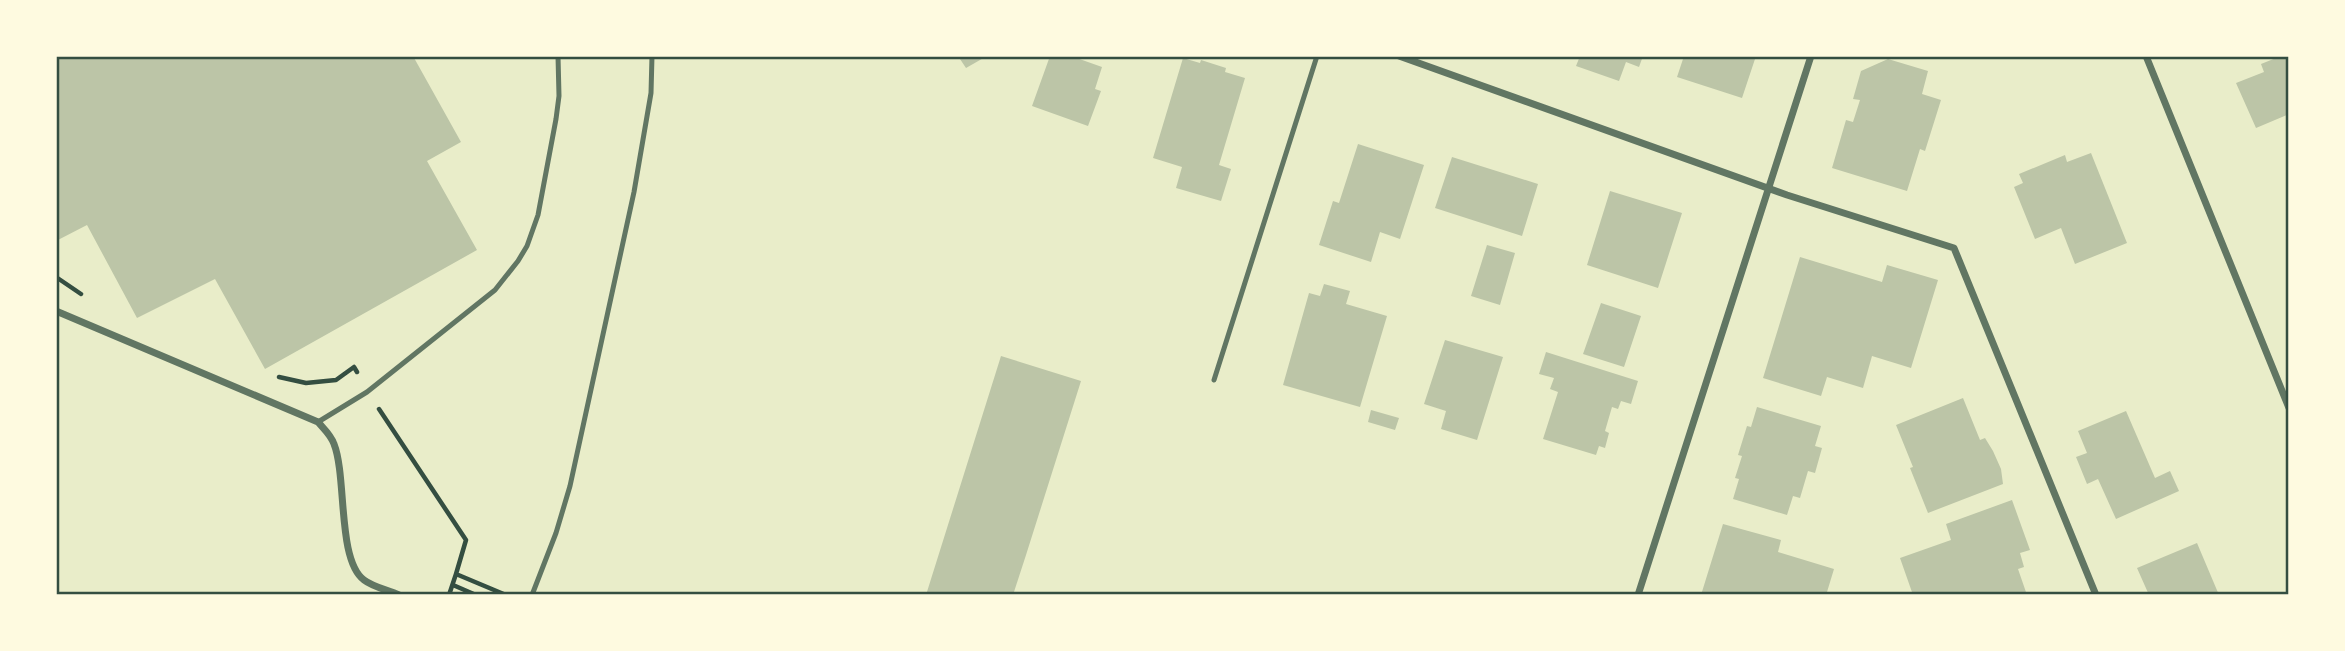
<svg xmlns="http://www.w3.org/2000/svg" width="2345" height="651" font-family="Roboto,sans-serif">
<rect width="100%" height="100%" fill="#e9edc9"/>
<!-- building -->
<path fill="#bcc5a7" d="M 56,56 L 413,56 L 461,142 L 427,161 L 477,250 L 265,369 L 215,279 L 137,318 L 87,225 L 56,241 Z
M 958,56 L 987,56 L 966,68 Z
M 1050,56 L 1071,56 L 1102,67 L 1095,89 L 1101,91 L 1088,126 L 1032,106 Z
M 1580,56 L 1643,56 L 1639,67 L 1626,62 L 1619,81 L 1576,66 Z
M 1684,56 L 1756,56 L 1742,98 L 1677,77 Z
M 2281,56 L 2289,56 L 2289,114 L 2256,128 L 2236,83 L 2264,72 L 2261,64 Z
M 1183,58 L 1200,63 L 1201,60 L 1226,68 L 1225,72 L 1245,78 L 1219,165 L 1231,169 L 1221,201 L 1176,188 L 1182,167 L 1153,158 Z
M 1888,59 L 1928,71 L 1922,94 L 1941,100 L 1925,151 L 1920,149 L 1907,191 L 1832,168 L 1846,120 L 1853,122 L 1860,100 L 1853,99 L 1861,71 Z
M 1358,144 L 1424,165 L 1400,239 L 1380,232 L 1371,262 L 1319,245 L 1333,201 L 1339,203 Z
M 2091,153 L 2127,243 L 2075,264 L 2061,228 L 2035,239 L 2014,187 L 2023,183 L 2019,174 L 2065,155 L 2067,162 Z
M 1452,157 L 1538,184 L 1522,236 L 1435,208 Z
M 1610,191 L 1682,213 L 1658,288 L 1587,265 Z
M 1487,245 L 1515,253 L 1500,305 L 1471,296 Z
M 1800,257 L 1882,282 L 1887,265 L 1938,280 L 1911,368 L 1872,356 L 1863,388 L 1827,377 L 1821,396 L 1763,378 Z
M 1324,284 L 1350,291 L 1346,304 L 1387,316 L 1360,407 L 1283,385 L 1309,293 L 1320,296 Z
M 1601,303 L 1641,316 L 1624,367 L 1583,354 Z
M 1445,340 L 1503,357 L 1477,440 L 1441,429 L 1446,411 L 1424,404 Z
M 1546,352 L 1638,381 L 1631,404 L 1621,401 L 1618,409 L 1612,407 L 1605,431 L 1609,433 L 1605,448 L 1599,446 L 1596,455 L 1543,439 L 1558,392 L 1550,389 L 1554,378 L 1539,374 Z
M 1001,356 L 1081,381 L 1026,555 L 1013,595 L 926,595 Z
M 1963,398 L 1980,440 L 1985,438 L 1993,451 L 2001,469 L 2003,484 L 1928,513 L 1910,468 L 1913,467 L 1896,425 Z
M 1757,407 L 1821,426 L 1815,446 L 1822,448 L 1815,473 L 1808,471 L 1800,498 L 1793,496 L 1787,515 L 1733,499 L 1739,479 L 1735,478 L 1742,456 L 1738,455 L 1747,426 L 1751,427 Z
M 1371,410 L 1399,418 L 1395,430 L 1368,422 Z
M 2126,411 L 2155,478 L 2170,471 L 2179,491 L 2116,519 L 2098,479 L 2087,484 L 2076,457 L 2087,453 L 2078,431 Z
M 2012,500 L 2030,550 L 2020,553 L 2024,567 L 2018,569 L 2027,595 L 1913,595 L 1900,558 L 1951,540 L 1946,524 Z
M 1723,524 L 1781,540 L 1778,552 L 1834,569 L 1827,592 L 1834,595 L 1701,595 Z
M 2197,543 L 2219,595 L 2149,595 L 2137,568 Z"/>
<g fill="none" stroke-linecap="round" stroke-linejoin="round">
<!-- path -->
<path stroke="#344e41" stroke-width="4.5" d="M 56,277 L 81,294
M 279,377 L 306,383 L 336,380 L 354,367 L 357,372
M 379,409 L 466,540 L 456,574 L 506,595
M 453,585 L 476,595
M 449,595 L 456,574"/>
<!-- service -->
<path stroke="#617663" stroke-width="5" d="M 1214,380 L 1317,56
M 318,422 L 367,392 L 495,290 L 518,261 L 527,246 L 538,215 L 556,119 L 559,96 L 558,56
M 532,595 L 556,533 L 570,486 L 634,192 L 651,93 L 652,56"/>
<!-- minor -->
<path stroke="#617663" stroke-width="7" d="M 1399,56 L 1787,195 L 1954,248 L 2096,595
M 2146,56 L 2289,408
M 56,311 L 318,422 C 324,429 331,435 334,444 C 347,477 337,560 364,580 C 373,587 388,590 399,595
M 1638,595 L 1811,56"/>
</g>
<!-- border -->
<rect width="2345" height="651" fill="none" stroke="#fefae0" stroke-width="116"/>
<rect x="58" y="58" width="2229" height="535" fill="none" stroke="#344e41" stroke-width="2.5"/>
</svg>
